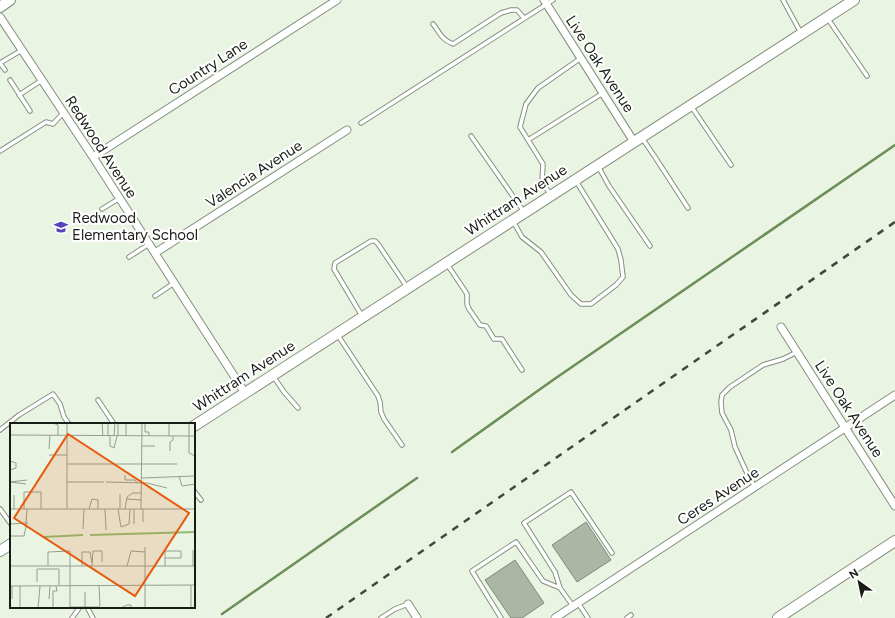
<svg xmlns="http://www.w3.org/2000/svg" width="895" height="618" font-family="Figtree,sans-serif">
<rect width="100%" height="100%" fill="#e9f4e2"/>
<g fill="none" stroke-linecap="round" stroke-linejoin="round">
<!-- stream -->
<path stroke="#6c8e58" stroke-width="2.5" d="M 452,452 L 553,380 L 895,145
M 222,614 L 417,478"/>
</g>
<!-- building -->
<path fill="#abb6a5" stroke="#808a7b" d="M 586,522 L 611,560 L 577,582 L 552,545 Z
M 515,560 L 544,603 L 522,618 L 511,618 L 485,580 Z"/>
<g fill="none" stroke-linecap="round" stroke-linejoin="round">
<defs>
<path id="lane" d="M 783,0 L 801,33
M 828,19 L 867,76
M 433,24 C 440,33 441,39 453,44 L 501,13 L 511,10 L 517,10 L 524,18
M 0,63 L 22,50
M 0,63 L 5,70
M 10,80 L 30,111
M 19,95 L 42,80
M 691,106 L 731,165
M 361,123 L 553,0
M 471,136 L 524,212
M 642,138 L 655,157 L 688,208
M 528,140 L 603,93
M 0,151 L 46,122 L 53,124 L 63,113
M 598,166 L 609,186 L 650,246
M 551,195 L 542,182 L 543,164 L 520,127 L 526,104 L 538,88 L 581,58
M 102,209 L 120,198
M 513,221 L 522,237 L 541,252 L 571,295 L 581,304 L 591,304 L 616,285 L 623,277 L 621,260 L 618,249 L 576,181
M 129,257 L 149,244
M 447,264 L 467,294 L 467,304 L 469,309 L 480,325 L 486,326 L 494,339 L 502,339 L 522,370
M 155,296 L 174,283
M 362,316 L 334,269 L 335,263 L 371,241 L 375,241 L 378,244 L 407,287
M 337,334 L 378,396 L 380,402 L 381,412 L 384,419 L 402,445
M 273,376 L 284,392 L 298,408
M 98,400 L 114,424
M 0,430 L 19,415 L 53,394 L 60,404 L 64,417 L 69,424
M 755,487 L 746,471 L 735,447 L 731,430 L 722,413 L 721,402 L 722,395 L 730,387 L 763,365 L 783,359 L 797,352
M 194,491 L 201,500
M 0,509 L 11,524
M 578,603 L 588,618
M 573,606 L 560,588 L 555,572 L 524,523 L 571,492 L 612,553
M 87,607 L 93,618
M 72,618 L 80,607
M 381,618 L 395,609 L 408,604
M 501,618 L 472,571 L 516,542 L 543,581 L 560,588
M 627,618 L 631,615"/>
<path id="street" d="M 544,0 L 634,142
M 0,17 L 93,157 L 245,393
M 93,157 L 337,0
M 155,253 L 347,130
M 781,327 L 895,506
M 408,604 L 417,618
M 555,618 L 895,395"/>
<path id="secondary" d="M 0,7 L 10,0
M 194,426 L 854,0
M 0,551 L 11,544
M 778,618 L 895,541"/>
</defs>
<!-- lane casing -->
<use href="#lane" stroke="#858f7f" stroke-width="5.5"/>
<!-- street casing -->
<use href="#street" stroke="#858f7f" stroke-width="9"/>
<!-- secondary casing -->
<use href="#secondary" stroke="#858f7f" stroke-width="12"/>
<!-- lane -->
<use href="#lane" stroke="#fff" stroke-width="3.5"/>
<!-- street -->
<use href="#street" stroke="#fff" stroke-width="7"/>
<!-- secondary -->
<use href="#secondary" stroke="#fff" stroke-width="10"/>
<!-- rail -->
<path stroke="#41473e" stroke-width="2.5" stroke-dasharray="7 7" stroke-linecap="butt" d="M 326,618 L 895,222"/>
</g>
<!-- icons -->
<defs>
<symbol id="school-bare" viewBox="-9 -9 18 18"><path d="M0-5L7-2L0 1L-7-2ZM-4 1L0 2.5L4 1V4Q0 6-4 4Z" fill="#5643bb" stroke="#fff" stroke-width="2.5" paint-order="stroke"/></symbol>
</defs>
<g fill-rule="evenodd">
<use href="#school-bare" x="51" y="217" width="20" height="20"/>
</g>
<g text-anchor="middle" stroke-width="4" stroke-linejoin="round" paint-order="stroke">
<!-- street labels -->
<g font-size="15" fill="#191d17" stroke="#fff">
<text transform="translate(600 64) rotate(57)" y="5">Live Oak Avenue</text>
<text transform="translate(208 67) rotate(-33)" y="5">Country Lane</text>
<text transform="translate(101 147) rotate(57)" y="5">Redwood Avenue</text>
<text transform="translate(254 174) rotate(-33)" y="5">Valencia Avenue</text>
<text transform="translate(516 200) rotate(-33)" y="5">Whittram Avenue</text>
<text transform="translate(244 376) rotate(-33)" y="5">Whittram Avenue</text>
<text transform="translate(849 409) rotate(57)" y="5">Live Oak Avenue</text>
<text transform="translate(718 496) rotate(-33)" y="5">Ceres Avenue</text>
</g>
<!-- poi labels -->
<g font-size="15" fill="#191d17" stroke="#fff" text-anchor="start">
<text x="72" y="223">Redwood<tspan x="72" dy="17">Elementary School</tspan></text>
</g>
</g>
<!-- overview -->
<g transform="translate(10 423)">
<rect width="185" height="185" fill="#e9f4e2"/>
<path fill="none" stroke="#90be74" stroke-width="2" d="M 80,112 L 185,109M 34,114 L 73,112"/>
<path fill="none" stroke="#969e91" stroke-width="1" d="M 43,0 L 48,2 L 48,12M 57,0 L 57,85M 92,0 L 93,13M 108,0 L 108,13M 116,0 L 116,13M 135,0 L 135,9 L 139,9 L 139,13M 179,0 L 179,30 L 185,33M 0,12 L 185,13M 98,13 L 98,0M 100,13 L 100,23 L 104,25 L 107,13M 104,13 L 105,0M 159,13 L 159,0M 132,23 L 145,23M 39,26 L 40,12M 160,28 L 160,19 L 163,17 L 163,13M 39,32 L 57,32M 0,38 L 6,40 L 6,45 L 0,47M 57,41 L 167,41M 115,52 L 115,57 L 125,57 L 127,60M 169,53 L 172,63 L 185,61M 131,55 L 185,53M 0,59 L 17,57M 0,59 L 16,61M 57,59 L 94,59M 96,59 L 137,60 L 157,65M 110,71 L 110,86M 117,76 L 131,77M 0,86 L 185,86M 4,86 L 4,72M 14,86 L 14,69 L 31,69 L 31,86M 79,86 L 82,76 L 88,77 L 88,86M 95,86 L 96,107M 108,86 L 111,104 L 119,101 L 120,86M 115,86 L 117,74 L 123,70 L 131,70M 124,86 L 124,101M 131,86 L 132,0M 133,86 L 133,99M 0,101 L 16,100 L 17,86M 73,106 L 74,86M 0,113 L 14,113 L 17,99M 0,143 L 185,143M 38,143 L 38,129 L 60,128 L 60,185M 72,143 L 72,129 L 80,129 L 82,140M 82,143 L 83,128 L 92,128 L 92,139M 117,143 L 121,128 L 135,129M 155,143 L 155,128 L 171,128 L 171,135 L 155,135M 183,143 L 183,127M 27,159 L 27,146 L 49,146M 49,162 L 49,146M 181,162 L 181,185M 0,163 L 185,162M 2,163 L 2,176M 10,163 L 10,185M 89,163 L 90,183M 75,169 L 75,184M 39,176 L 40,163M 60,184 L 90,184M 28,185 L 30,163M 43,185 L 43,168 L 47,168 L 46,163M 111,185 L 117,182 L 121,182 L 121,185M 135,185 L 135,124"/>
<path fill="#e8590c" fill-opacity="0.15" stroke="#e8590c" stroke-width="2" d="M 58,11 L 179,90 L 125,173 L 4,95 Z"/>
<rect width="185" height="185" fill="none" stroke="#191d17" stroke-width="2"/>
</g>
<!-- north arrow -->
<g transform="translate(859 582) rotate(327)" stroke="#ffffff" stroke-width="3" paint-order="stroke">
<path d="M0-3L7 15L0 10L-7 15Z" fill="#191d17"/>
<text y="-6" font-size="11" font-weight="bold" text-anchor="middle" fill="#191d17">N</text>
</g>
</svg>
